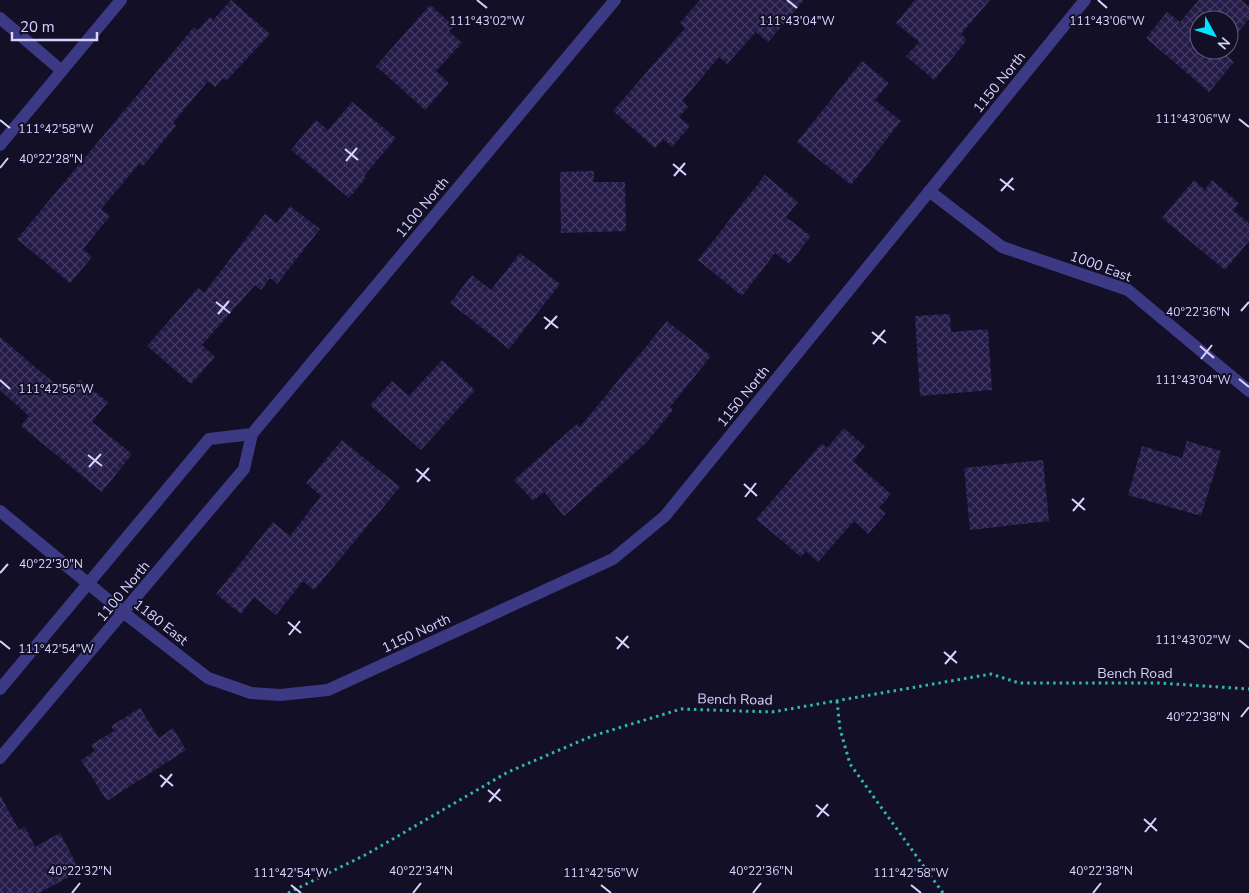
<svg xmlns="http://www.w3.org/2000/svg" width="1249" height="893" font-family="'Nunito Sans',sans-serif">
<defs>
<pattern id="building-cross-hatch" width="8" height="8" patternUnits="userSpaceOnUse" patternTransform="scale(1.25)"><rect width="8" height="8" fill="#241b47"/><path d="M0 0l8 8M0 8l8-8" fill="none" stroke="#433b63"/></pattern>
</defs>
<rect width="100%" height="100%" fill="#130f26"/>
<!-- building -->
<path fill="url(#building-cross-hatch)" d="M 231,0 L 270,34 L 226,81 L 223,78 L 215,87 L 208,81 L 173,123 L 176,126 L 143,166 L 139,164 L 101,209 L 110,216 L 83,249 L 92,257 L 70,283 L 17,239 L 194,27 L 198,30 L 210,17 L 213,20 Z
M 700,0 L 804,0 L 768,42 L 756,32 L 727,64 L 719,57 L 682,101 L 688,107 L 679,117 L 690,126 L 672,147 L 663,139 L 655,148 L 613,111 L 685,28 L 680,23 Z
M 915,0 L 990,0 L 961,34 L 967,40 L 934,80 L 906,56 L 919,42 L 896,23 Z
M 1199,0 L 1241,0 L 1249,7 L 1249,19 L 1229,43 L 1229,20 L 1199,20 L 1199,50 L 1223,50 L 1222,51 L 1234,62 L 1209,92 L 1146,38 L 1167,12 L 1180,22 Z
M 430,5 L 454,26 L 449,31 L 462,43 L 436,71 L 449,83 L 425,110 L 376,66 Z
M 862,61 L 889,83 L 875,100 L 901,121 L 851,185 L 797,142 Z
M 352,102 L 396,138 L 364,176 L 366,178 L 349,198 L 291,150 L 316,120 L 328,130 Z
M 594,171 L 594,182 L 625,182 L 626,231 L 561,233 L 560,172 Z
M 765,175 L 798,202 L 786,217 L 811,236 L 789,264 L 775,253 L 742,296 L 698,260 Z
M 1194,180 L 1205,190 L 1212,180 L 1239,203 L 1233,210 L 1249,223 L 1249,241 L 1225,270 L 1162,218 Z
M 290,206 L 320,229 L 277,284 L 270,278 L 261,290 L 255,285 L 202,345 L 215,357 L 191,384 L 147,346 L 198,288 L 204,293 L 265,214 L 277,223 Z
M 520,253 L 560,284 L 509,349 L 450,303 L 472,275 L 491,290 Z
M 950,314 L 951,332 L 988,329 L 992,390 L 920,396 L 915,316 Z
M 667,321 L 711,356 L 670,407 L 673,410 L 647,442 L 564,516 L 544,492 L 533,501 L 514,480 L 577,424 L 580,427 Z
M 0,337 L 68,395 L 80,380 L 108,402 L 92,422 L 132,454 L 102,492 L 21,426 L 29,416 L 0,390 Z
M 442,360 L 475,390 L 421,450 L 370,405 L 392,381 L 409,396 Z
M 844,428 L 865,446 L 853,461 L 891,494 L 879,508 L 886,513 L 868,534 L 854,521 L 818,562 L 806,551 L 801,557 L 756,519 L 822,443 L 827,448 Z
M 342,440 L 400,487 L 314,590 L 303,581 L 276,615 L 254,597 L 241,614 L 216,594 L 273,522 L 290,536 L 321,496 L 306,483 Z
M 1187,441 L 1221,451 L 1201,516 L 1128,495 L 1142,446 L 1182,458 Z
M 1043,460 L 1049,521 L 970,530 L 964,468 Z
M 140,708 L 159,738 L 173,728 L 186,750 L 107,801 L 81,760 L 95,751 L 91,745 L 114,731 L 111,726 Z
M 0,795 L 19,830 L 25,827 L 35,847 L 60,833 L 80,871 L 39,893 L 0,893 Z"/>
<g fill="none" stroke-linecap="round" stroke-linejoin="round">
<!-- path -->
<path stroke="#2fb8b0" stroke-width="3" stroke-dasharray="2.5 4" stroke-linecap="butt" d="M 837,701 L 840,729 L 850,764 L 943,893
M 288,893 L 367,854 L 508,772 L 592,736 L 681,709 L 772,712 L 991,674 L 1019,683 L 1159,683 L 1249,689"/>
<!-- minor -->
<path stroke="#3d3a85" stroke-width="12" d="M 0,18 L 62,71
M 0,145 L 121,0
M 929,191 L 1002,247 L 1128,290 L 1249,391
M 0,511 L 124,613 L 208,678 L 251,693 L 280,695 L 328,690 L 613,559 L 665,516 L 1085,0
M 0,689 L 209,439 L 252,434
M 0,758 L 244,469 L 252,434 L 615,0"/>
</g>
<!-- ticks -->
<path fill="none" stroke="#d9d4ff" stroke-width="2" d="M 477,0 L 487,8M 787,0 L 797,8M 1098,0 L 1107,8M 1239,119 L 1249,127M 0,120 L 10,128M 345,149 L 358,160M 346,161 L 357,148M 673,164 L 686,175M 0,168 L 8,158M 674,176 L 685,163M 1000,179 L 1014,190M 1001,191 L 1013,178M 216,302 L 230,313M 1241,311 L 1249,302M 218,314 L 229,301M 544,317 L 558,328M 545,329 L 557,316M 872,332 L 886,343M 873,344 L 885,330M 1200,346 L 1214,358M 1201,359 L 1212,345M 1239,379 L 1249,387M 0,380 L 10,389M 88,455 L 102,466M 89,467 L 101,454M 416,469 L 430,481M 417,482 L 429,468M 744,484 L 757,496M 745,497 L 756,483M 1072,499 L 1085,510M 1073,511 L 1084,498M 0,573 L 8,564M 288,622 L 301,633M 289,635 L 300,621M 616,637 L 629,648M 1239,640 L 1249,648M 0,641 L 10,649M 617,649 L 628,636M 944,652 L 957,663M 945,664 L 956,651M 1241,717 L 1249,707M 160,775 L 173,786M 161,787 L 172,774M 488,790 L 501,801M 489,802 L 500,789M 816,805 L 829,816M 817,817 L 828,804M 1144,819 L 1157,831M 1145,832 L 1156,818M 291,885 L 301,893M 601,885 L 611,893M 911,885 L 921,893M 72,893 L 80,883M 413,893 L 421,883M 753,893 L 761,883M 1093,893 L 1101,883"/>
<g text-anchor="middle" stroke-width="4" stroke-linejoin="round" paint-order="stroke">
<!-- street labels -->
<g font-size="14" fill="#d9d4ff" stroke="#130f26">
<text transform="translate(999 82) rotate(-51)" y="5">1150 North</text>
<text transform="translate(422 207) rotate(-50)" y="5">1100 North</text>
<text transform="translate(1101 266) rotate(20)" y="5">1000 East</text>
<text transform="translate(743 396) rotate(-51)" y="5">1150 North</text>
<text transform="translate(123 591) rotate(-50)" y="5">1100 North</text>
<text transform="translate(161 622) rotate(38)" y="5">1180 East</text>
<text transform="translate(416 633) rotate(-25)" y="5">1150 North</text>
<text x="1135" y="678">Bench Road</text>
<text transform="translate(735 699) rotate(1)" y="5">Bench Road</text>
</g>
</g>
<g font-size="12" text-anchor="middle" fill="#d9d4ff" stroke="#130f26" stroke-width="4" stroke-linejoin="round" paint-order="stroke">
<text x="487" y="25">111°43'02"W</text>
<text x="797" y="25">111°43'04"W</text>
<text x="1107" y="25">111°43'06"W</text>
<text x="1193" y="123">111°43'06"W</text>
<text x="56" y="133">111°42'58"W</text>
<text x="51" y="163">40°22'28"N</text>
<text x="1198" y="316">40°22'36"N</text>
<text x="1193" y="384">111°43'04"W</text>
<text x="56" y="393">111°42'56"W</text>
<text x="51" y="568">40°22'30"N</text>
<text x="1193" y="644">111°43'02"W</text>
<text x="56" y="653">111°42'54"W</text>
<text x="1198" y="721">40°22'38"N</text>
<text x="80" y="875">40°22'32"N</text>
<text x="421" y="875">40°22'34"N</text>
<text x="761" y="875">40°22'36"N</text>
<text x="1101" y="875">40°22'38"N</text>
<text x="291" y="877">111°42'54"W</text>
<text x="601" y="877">111°42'56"W</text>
<text x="911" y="877">111°42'58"W</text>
</g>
<!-- north arrow -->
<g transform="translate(1214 35) rotate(130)"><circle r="24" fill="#130f26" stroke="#625e7d"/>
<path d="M0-4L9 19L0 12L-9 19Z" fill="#00e5ff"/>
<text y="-8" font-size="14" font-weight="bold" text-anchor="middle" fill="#d9d4ff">N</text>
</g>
<!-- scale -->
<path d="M12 32v8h85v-8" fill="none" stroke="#d9d4ff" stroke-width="2.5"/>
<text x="20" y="32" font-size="15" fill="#d9d4ff" stroke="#130f26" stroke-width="4" paint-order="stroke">20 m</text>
</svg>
